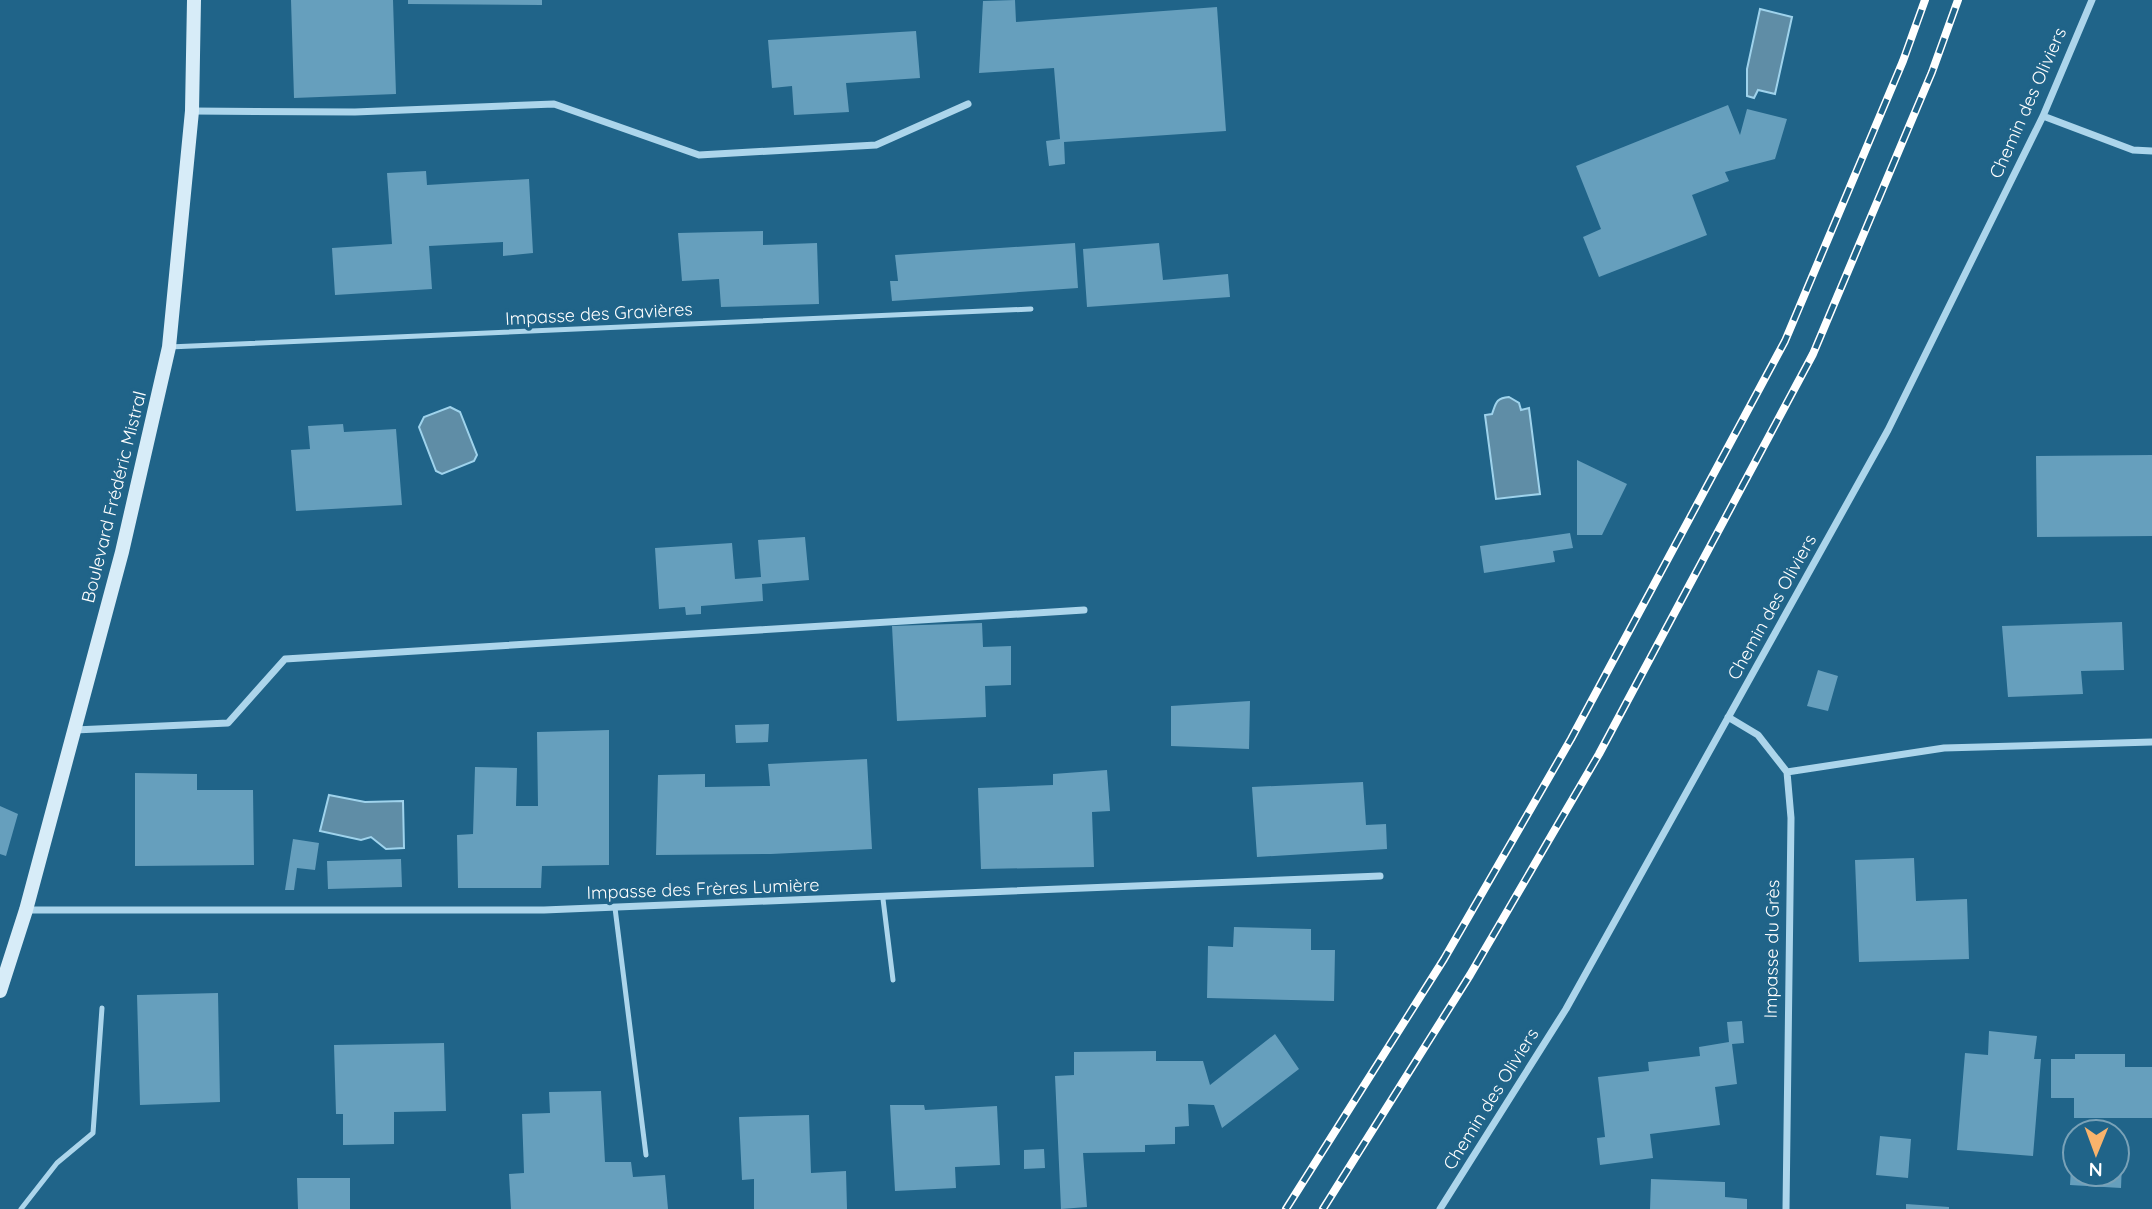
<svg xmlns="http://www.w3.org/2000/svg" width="2152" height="1209" font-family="Quicksand,sans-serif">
<rect width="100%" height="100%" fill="#206489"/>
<!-- water -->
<path fill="#5f8da6" stroke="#9fd3ec" stroke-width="2" d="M 1760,9 L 1792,17 L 1775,94 L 1758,90 L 1754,98 L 1747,96 L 1747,69 Z
M 1509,397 L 1519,403 L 1521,410 L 1529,408 L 1540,494 L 1496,499 L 1485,415 L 1492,414 C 1496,403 1496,398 1509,397 Z
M 450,407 L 460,412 L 477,455 L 474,461 L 442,474 L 436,471 L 419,427 L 424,417 Z
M 329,795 L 365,802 L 403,801 L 404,848 L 386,849 L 371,837 L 361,840 L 320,831 Z"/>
<!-- building -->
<path fill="#669fbd" d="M 291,0 L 393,0 L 396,94 L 294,98 Z
M 408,0 L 542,0 L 542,5 L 408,4 Z
M 1015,0 L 1016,22 L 1217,7 L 1226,131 L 1064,142 L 1065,164 L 1049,166 L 1046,141 L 1060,139 L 1054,68 L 979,73 L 983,1 Z
M 916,31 L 920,78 L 846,83 L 849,112 L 794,115 L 792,86 L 772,88 L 768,40 Z
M 1728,105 L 1740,135 L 1747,109 L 1787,119 L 1775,159 L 1725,172 L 1729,181 L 1692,195 L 1707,235 L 1599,277 L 1583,237 L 1601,229 L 1576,166 Z
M 426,171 L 427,185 L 529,179 L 533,253 L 503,256 L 503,242 L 429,246 L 432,289 L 335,295 L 332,248 L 392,244 L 387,173 Z
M 763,231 L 763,245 L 817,243 L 819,304 L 721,307 L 719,279 L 682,281 L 678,233 Z
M 1075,243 L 1078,288 L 892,301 L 890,281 L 898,281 L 895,255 Z
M 1159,243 L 1163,280 L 1228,274 L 1230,297 L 1087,307 L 1083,249 Z
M 343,424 L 344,432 L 396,429 L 402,505 L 296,511 L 291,450 L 310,449 L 308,426 Z
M 2152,455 L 2152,536 L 2037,537 L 2036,456 Z
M 1577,460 L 1627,484 L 1602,535 L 1577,535 Z
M 1570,533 L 1573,548 L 1553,551 L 1555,562 L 1484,573 L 1480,546 Z
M 805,537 L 809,580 L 762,584 L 763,601 L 701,606 L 701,614 L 686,615 L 685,607 L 659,609 L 655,548 L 732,543 L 735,579 L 761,577 L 758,540 Z
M 2122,622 L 2124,670 L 2081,671 L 2083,694 L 2008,697 L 2002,626 Z
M 982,623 L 983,647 L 1011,646 L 1011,685 L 985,686 L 986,717 L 897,721 L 892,626 Z
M 1818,670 L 1838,676 L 1828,711 L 1807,706 Z
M 1250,701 L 1249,749 L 1171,746 L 1171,706 Z
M 769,724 L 768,742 L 736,743 L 735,725 Z
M 609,730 L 609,865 L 542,866 L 541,888 L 458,888 L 457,835 L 473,834 L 475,767 L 517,768 L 516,806 L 538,806 L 537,732 Z
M 867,759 L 872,849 L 771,854 L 656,855 L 658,775 L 705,774 L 705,787 L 770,786 L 768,764 Z
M 1107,770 L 1110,811 L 1092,812 L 1094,867 L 981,869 L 978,788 L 1053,785 L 1053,774 Z
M 135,773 L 197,774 L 197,790 L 253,790 L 254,865 L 135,866 Z
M 1363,782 L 1366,825 L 1386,824 L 1387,849 L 1257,857 L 1252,787 Z
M 0,806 L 18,814 L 6,856 L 0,854 Z
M 293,839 L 319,843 L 315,870 L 297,868 L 294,890 L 285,890 Z
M 1914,858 L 1916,901 L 1967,899 L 1969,959 L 1859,962 L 1855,860 Z
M 401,859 L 402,887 L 328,889 L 327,861 Z
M 1234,927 L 1311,929 L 1311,950 L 1335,950 L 1334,1001 L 1207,998 L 1208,946 L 1233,947 Z
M 218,993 L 220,1102 L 140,1105 L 137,995 Z
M 1742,1021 L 1744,1043 L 1732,1044 L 1737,1084 L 1715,1087 L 1720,1125 L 1650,1134 L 1653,1158 L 1600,1165 L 1597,1138 L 1605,1137 L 1598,1077 L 1649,1071 L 1648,1062 L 1700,1056 L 1699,1047 L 1729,1042 L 1727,1022 Z
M 1989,1031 L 2037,1036 L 2034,1059 L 2041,1059 L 2033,1156 L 1957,1150 L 1965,1053 L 1988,1055 Z
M 1275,1034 L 1299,1069 L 1222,1128 L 1214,1105 L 1188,1104 L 1189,1126 L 1175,1127 L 1175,1144 L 1145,1145 L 1145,1152 L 1083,1153 L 1087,1207 L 1061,1209 L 1055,1076 L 1074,1075 L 1074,1052 L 1156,1051 L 1156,1061 L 1203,1061 L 1210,1085 Z
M 444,1043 L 446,1111 L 394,1112 L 394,1144 L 343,1145 L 343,1114 L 336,1114 L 334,1045 Z
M 2075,1054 L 2125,1054 L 2125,1067 L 2152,1067 L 2152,1118 L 2074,1118 L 2074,1098 L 2051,1098 L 2051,1059 L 2075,1059 Z
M 601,1091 L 605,1162 L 631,1162 L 633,1177 L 665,1175 L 668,1209 L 511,1209 L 509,1174 L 524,1173 L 522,1114 L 550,1113 L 549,1092 Z
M 890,1105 L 924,1105 L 925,1110 L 997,1106 L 1000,1165 L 955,1167 L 956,1188 L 895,1191 Z
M 809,1115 L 811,1173 L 846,1171 L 847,1209 L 754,1209 L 754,1179 L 742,1180 L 739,1117 Z
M 2073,1135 L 2075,1174 L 2117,1174 L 2117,1138 L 2123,1138 L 2121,1188 L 2070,1185 Z
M 1880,1136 L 1911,1139 L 1908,1178 L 1876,1175 Z
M 1044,1149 L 1045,1168 L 1024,1169 L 1024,1150 Z
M 297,1178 L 350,1178 L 350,1209 L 298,1209 Z
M 1651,1179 L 1725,1182 L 1725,1197 L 1747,1199 L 1747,1209 L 1650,1209 Z
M 1906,1204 L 1949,1207 L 1949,1209 L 1906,1209 Z"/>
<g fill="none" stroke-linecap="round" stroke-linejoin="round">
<!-- lane -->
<path stroke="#acd5eb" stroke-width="5" d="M 169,347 L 1031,309
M 883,899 L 893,980
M 615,908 L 646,1155
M 21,1209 L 57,1163 L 93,1133 L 102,1008"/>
<!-- street -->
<path stroke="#acd5eb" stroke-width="7" d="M 192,111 L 355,112 L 554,104 L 699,155 L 876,145 L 968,104
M 2043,116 L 2133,150 L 2152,151
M 1728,717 L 1758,735 L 1787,772 L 1791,818 L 1786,1209
M 75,730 L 228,723 L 285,659 L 1084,610
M 1787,772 L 1944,748 L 2152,742
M 27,910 L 544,910 L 1380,876
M 1440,1209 L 1566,1009 L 1888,430 L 2043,116 L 2092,0"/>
<!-- secondary -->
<path stroke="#d7ecf8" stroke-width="14" d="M 0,991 L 26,910 L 122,552 L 169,347 L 192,111 L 194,0"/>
<defs>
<path id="rail" d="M 1286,1209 L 1444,959 L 1571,739 L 1785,341 L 1903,61 L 1925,0
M 1323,1209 L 1470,975 L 1599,754 L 1813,354 L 1932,72 L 1958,0"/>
</defs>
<!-- rail casing -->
<use href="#rail" stroke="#fff" stroke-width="8"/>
<!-- rail -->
<use href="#rail" stroke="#206489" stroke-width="5" stroke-dasharray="16" stroke-linecap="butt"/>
</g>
<g text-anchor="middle" stroke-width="7" stroke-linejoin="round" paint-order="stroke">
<!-- street labels -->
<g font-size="18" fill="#fff" stroke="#206489">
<text transform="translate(2028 103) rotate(-66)" y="6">Chemin des Oliviers</text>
<text transform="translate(599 314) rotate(-3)" y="6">Impasse des Gravières</text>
<text transform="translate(114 497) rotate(-76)" y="6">Boulevard Frédéric Mistral</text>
<text transform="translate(1772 607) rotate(-61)" y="6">Chemin des Oliviers</text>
<text transform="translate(703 889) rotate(-2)" y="6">Impasse des Frères Lumière</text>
<text transform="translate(1772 949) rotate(-89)" y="6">Impasse du Grès</text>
<text transform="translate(1491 1099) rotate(-58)" y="6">Chemin des Oliviers</text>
</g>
</g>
<!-- north arrow -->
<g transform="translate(2096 1153) rotate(181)"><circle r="33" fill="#206489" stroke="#79a2b8" stroke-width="2"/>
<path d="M0-5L12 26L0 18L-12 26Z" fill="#f8b36c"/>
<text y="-10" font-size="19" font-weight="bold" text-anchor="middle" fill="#ffffff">N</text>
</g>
</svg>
